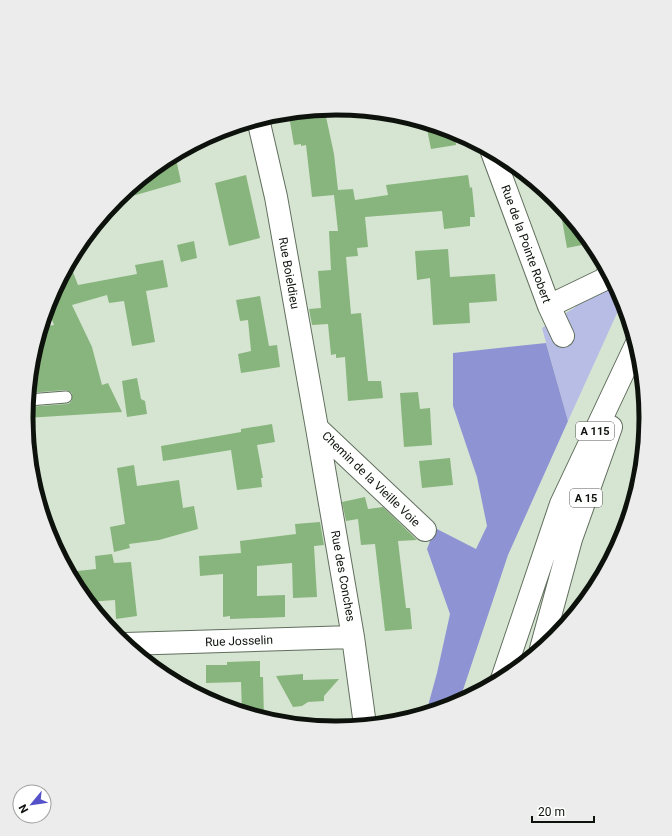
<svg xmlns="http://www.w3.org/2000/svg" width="672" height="836" font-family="Roboto,sans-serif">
<rect width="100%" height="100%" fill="#d6e5d2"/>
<!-- green -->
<path fill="#b8bde6" d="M 606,269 L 623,300 L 568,421 L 542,328 L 574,308 L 595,290 Z"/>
<!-- forest -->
<path fill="#8e94d3" d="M 546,343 L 568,421 L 508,555 L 459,702 L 426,713 L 437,673 L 450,614 L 427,549 L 435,528 L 476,549 L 487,526 L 477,477 L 453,406 L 453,353 Z"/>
<!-- building -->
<path fill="#88b57d" d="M 310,111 L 311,114 L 325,112 L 334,154 L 338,190 L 353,189 L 355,200 L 388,195 L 386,185 L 468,175 L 470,188 L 472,187 L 475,217 L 470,217 L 470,226 L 444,229 L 442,211 L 365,217 L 368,247 L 357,248 L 358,256 L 346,257 L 351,314 L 361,313 L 368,381 L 381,381 L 383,398 L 348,401 L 345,357 L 336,358 L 336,354 L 331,355 L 328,324 L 312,325 L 309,309 L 321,308 L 318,271 L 331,270 L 329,231 L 338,231 L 334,195 L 312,197 L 306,145 L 301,146 L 301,144 L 294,145 L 289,116 L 295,115 L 294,112 Z
M 439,127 L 454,131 L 456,145 L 431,149 L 427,129 Z
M 175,154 L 181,182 L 115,201 L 164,160 Z
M 246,175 L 260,238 L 229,246 L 215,183 Z
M 559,203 L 585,235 L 592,243 L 567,248 Z
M 194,241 L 197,258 L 181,262 L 177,245 Z
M 448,249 L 450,277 L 495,274 L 497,301 L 469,303 L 470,323 L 433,325 L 430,278 L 417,280 L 415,251 Z
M 163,260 L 168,287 L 146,291 L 155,342 L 132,346 L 124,301 L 109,303 L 107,295 L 72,305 L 92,347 L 102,385 L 108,383 L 122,412 L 26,418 L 27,407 L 67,404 L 70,403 L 72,400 L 72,393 L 66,390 L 28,393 L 32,357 L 41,327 L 54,325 L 47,307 L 50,299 L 62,276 L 73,272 L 78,285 L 137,274 L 135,265 Z
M 260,296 L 269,346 L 277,345 L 280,367 L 241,373 L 238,354 L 251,351 L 248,320 L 240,321 L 236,300 Z
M 137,378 L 141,399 L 145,401 L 147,414 L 127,417 L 122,381 Z
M 418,392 L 420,409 L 430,408 L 432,445 L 404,447 L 400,393 Z
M 272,424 L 275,442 L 257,445 L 263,478 L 261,478 L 262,487 L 237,490 L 231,450 L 163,461 L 161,446 L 241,432 L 241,429 Z
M 450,458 L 453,485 L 422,488 L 419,461 Z
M 134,465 L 137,486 L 179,480 L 183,508 L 194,506 L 198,529 L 159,540 L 129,544 L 130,548 L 114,552 L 110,527 L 125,524 L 117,468 Z
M 365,497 L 368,509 L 383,507 L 417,540 L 398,541 L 406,608 L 410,608 L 412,629 L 385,631 L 375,544 L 361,545 L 358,519 L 346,521 L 342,502 Z
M 320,522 L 324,545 L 314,546 L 317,597 L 293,598 L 292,563 L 257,566 L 257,596 L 285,595 L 285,617 L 230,619 L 230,616 L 223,617 L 223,574 L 200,576 L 199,556 L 241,553 L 240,541 L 296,534 L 295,524 Z
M 112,554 L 114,563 L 131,562 L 137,616 L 116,619 L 115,600 L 88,602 L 78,590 L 68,572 L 96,569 L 95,556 Z
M 260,661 L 260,677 L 263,677 L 264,719 L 242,712 L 241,682 L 206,683 L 206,665 L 227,665 L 227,662 Z
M 303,674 L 303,680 L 339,679 L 324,696 L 324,701 L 308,702 L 302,706 L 293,707 L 276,676 Z"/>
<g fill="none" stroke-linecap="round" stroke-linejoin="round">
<defs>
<path id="lane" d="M 28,400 L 66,397"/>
<path id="street" d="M 258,119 L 276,197 L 317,428 L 353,637 L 365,725
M 492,152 L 549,306 L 563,336
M 549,306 L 605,279 L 608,273
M 317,428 L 425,530
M 125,644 L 353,637"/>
<path id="highway" d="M 541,649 L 571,539 L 611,427
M 502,679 L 561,504 L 636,345"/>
</defs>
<!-- lane casing -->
<use href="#lane" stroke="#606e5d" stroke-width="13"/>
<!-- street casing -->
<use href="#street" stroke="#606e5d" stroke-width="24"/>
<!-- highway casing -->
<use href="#highway" stroke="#606e5d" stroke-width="24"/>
<!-- lane -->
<use href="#lane" stroke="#fff" stroke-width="11"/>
<!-- street -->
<use href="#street" stroke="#fff" stroke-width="22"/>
<!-- highway -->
<use href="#highway" stroke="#fff" stroke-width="22"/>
</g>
<g text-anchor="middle" stroke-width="3" stroke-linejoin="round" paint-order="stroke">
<!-- shield labels -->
<g fill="#fff" stroke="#565955" stroke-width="1">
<rect x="576" y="422" width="38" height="18" rx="3"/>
<rect x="570" y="489" width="32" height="18" rx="3"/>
</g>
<g font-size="11" font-weight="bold" fill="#0d120c">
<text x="595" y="435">A 115</text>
<text x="586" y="502">A 15</text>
</g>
<!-- street labels -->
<g font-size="12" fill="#0d120c" stroke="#fff">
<text transform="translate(526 244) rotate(70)" y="4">Rue de la Pointe Robert</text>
<text transform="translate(289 273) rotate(80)" y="4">Rue Boieldieu</text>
<text transform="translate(371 479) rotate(44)" y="4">Chemin de la Vieille Voie</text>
<text transform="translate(343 576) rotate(80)" y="4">Rue des Conches</text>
<text transform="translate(239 641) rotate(-2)" y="4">Rue Josselin</text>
</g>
</g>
<!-- crop -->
<path d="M0 0H672V836H0ZM33 418a303 303 0 1 1 606 0a303 303 0 1 1-606 0Z" fill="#ececec" fill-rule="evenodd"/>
<path fill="none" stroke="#0d120c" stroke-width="5" d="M33 418a303 303 0 1 1 606 0a303 303 0 1 1-606 0Z"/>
<!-- north arrow -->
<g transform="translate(32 804) rotate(241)"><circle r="19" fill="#ffffff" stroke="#9ea09e"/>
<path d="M0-3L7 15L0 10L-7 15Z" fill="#5451c9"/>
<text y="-6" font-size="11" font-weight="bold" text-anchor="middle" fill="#0d120c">N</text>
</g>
<!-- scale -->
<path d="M532 816v6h62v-6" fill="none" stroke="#0d120c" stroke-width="2"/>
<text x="538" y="816" font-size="12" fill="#0d120c" stroke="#ffffff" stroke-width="3" paint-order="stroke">20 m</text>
</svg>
